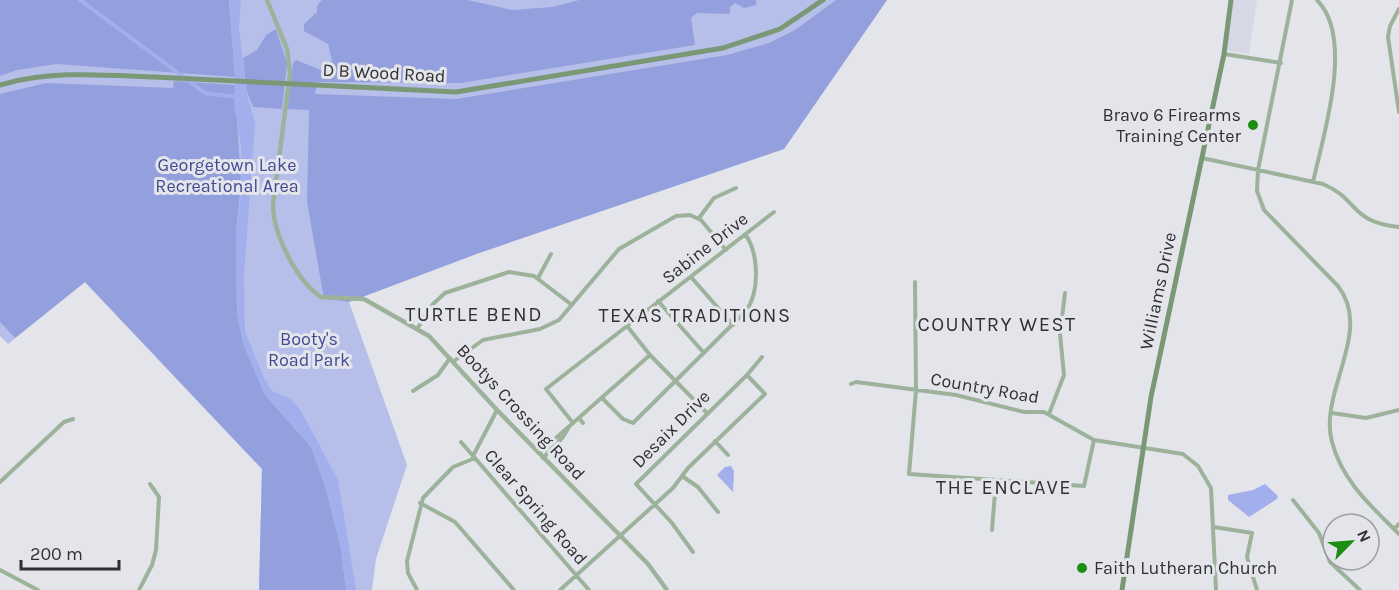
<svg xmlns="http://www.w3.org/2000/svg" width="1399" height="590" font-family="Karla,sans-serif">
<rect width="100%" height="100%" fill="#e4e5eb"/>
<!-- built -->
<path fill="#d6d9e5" d="M 1231,0 L 1257,0 L 1249,54 L 1224,50 Z"/>
<!-- green -->
<path fill="#b6bfe9" d="M 0,0 L 887,0 L 784,149 L 479,253 L 349,302 L 407,465 L 376,559 L 372,590 L 259,590 L 262,469 L 85,282 L 8,344 L 0,336 Z"/>
<!-- forest -->
<path fill="#94a0dd" d="M 0,0 L 229,0 L 235,77 L 56,64 L 17,70 L 0,76 Z
M 322,0 L 468,0 L 512,10 L 552,7 L 579,0 L 756,0 L 756,5 L 744,8 L 735,3 L 730,7 L 730,14 L 697,13 L 691,18 L 695,45 L 461,83 L 318,82 L 315,94 L 456,99 L 727,55 L 769,43 L 795,30 L 836,0 L 887,0 L 784,149 L 479,253 L 349,302 L 324,299 L 307,202 L 309,110 L 287,109 L 293,63 L 296,60 L 323,71 L 332,61 L 328,44 L 304,31 L 304,24 L 317,12 L 317,6 Z
M 276,29 L 287,63 L 282,109 L 253,107 L 246,89 L 243,58 L 257,50 L 266,35 Z
M 174,81 L 235,85 L 241,183 L 236,233 L 237,313 L 243,343 L 265,395 L 311,447 L 325,485 L 341,548 L 346,590 L 259,590 L 262,469 L 85,282 L 15,338 L 0,322 L 0,94 L 46,83 L 173,88 Z"/>
<!-- water -->
<path fill="#a3afed" d="M 229,0 L 241,0 L 239,28 L 246,89 L 255,124 L 244,275 L 245,331 L 263,376 L 272,391 L 291,399 L 301,411 L 338,480 L 356,590 L 346,590 L 341,548 L 325,485 L 311,447 L 265,395 L 243,343 L 237,313 L 236,233 L 241,193 L 241,145 L 234,106 L 235,77 Z
M 731,466 L 734,471 L 733,492 L 717,475 L 725,467 Z
M 1265,484 L 1278,496 L 1277,499 L 1249,517 L 1228,500 L 1228,495 L 1253,490 Z"/>
<g fill="none" stroke-linecap="round" stroke-linejoin="round">
<!-- canal -->
<path stroke="#a3afed" stroke-width="4" d="M 80,0 L 205,93 L 237,97"/>
<!-- minor -->
<path stroke="#9db29b" stroke-width="4" d="M 1292,0 L 1258,170 L 1257,191 L 1264,210 L 1338,286 C 1374,332 1318,392 1332,442 C 1342,481 1372,507 1399,534
M 1399,9 L 1390,26 L 1388,37 L 1399,112
M 1224,54 L 1281,63
M 1202,158 L 1323,184 C 1359,199 1349,222 1399,227
M 1313,182 C 1323,136 1355,38 1317,0
M 699,218 L 714,198 L 736,188
M 691,277 L 733,325
M 538,278 L 551,254
M 915,282 L 916,390 L 909,474 L 1084,486 L 1094,440
M 658,301 L 704,353
M 627,326 L 650,355 L 706,412
M 417,329 L 432,305 L 445,293 L 509,272 L 534,276 L 572,305
M 454,361 L 483,340 L 540,329 L 559,320 L 619,249 L 676,216 L 690,215 L 701,220 L 726,250
M 851,384 L 856,382 L 956,395 L 1024,412 L 1044,412 L 1094,440 L 1183,454 L 1198,466 L 1211,488 L 1216,590
M 413,391 L 438,375 L 450,358
M 602,398 L 623,419 L 633,423 L 746,311 C 760,292 759,253 745,234
M 1332,413 L 1366,418 L 1399,410
M 1049,414 L 1064,375 L 1060,334 L 1065,293
M 579,418 L 583,423
M 573,423 L 546,389 L 774,212
M 715,441 L 728,455
M 461,442 L 589,590
M 539,453 L 650,355
M 473,456 L 497,410
M 543,458 L 563,437 L 569,427
M 682,476 L 698,487 L 718,512
M 0,482 L 64,422 L 73,419
M 1293,500 L 1319,533 L 1330,562 L 1360,590
M 420,503 L 455,522 L 514,590
M 1214,527 L 1252,533 L 1247,557 L 1257,590
M 1394,529 L 1399,524
M 992,530 L 996,480
M 693,552 L 672,523 L 636,484 L 747,375 L 762,357
M 0,570 L 38,590
M 139,590 L 152,565 L 156,550 L 159,497 L 150,484
M 417,590 L 408,573 L 407,561 L 423,498 L 453,467 L 475,458
M 560,590 L 673,488 L 688,468 L 765,394 L 747,375"/>
<!-- tertiary -->
<path stroke="#9db29b" stroke-width="4.5" d="M 267,0 L 287,49 L 290,74 L 273,204 C 273,234 296,280 321,297 L 364,299 L 429,336 L 497,410 L 648,564 L 667,590"/>
<!-- secondary -->
<path stroke="#7a9876" stroke-width="5" d="M 0,85 C 49,70 104,75 154,77
M 356,87 L 456,92 L 723,48 L 780,29 L 823,0
M 1122,590 L 1151,397 L 1224,54 L 1231,0"/>
<!-- secondary-bridge -->
<path stroke="#7a9876" stroke-width="5" d="M 154,77 L 356,87"/>
</g>
<!-- markers -->
<g fill="#1b8d12" stroke="#e4e5eb" stroke-width="2">
<circle cx="1253" cy="125" r="6"/>
<circle cx="1082" cy="568" r="6"/>
</g>
<g text-anchor="middle" stroke-width="6" stroke-linejoin="round" paint-order="stroke">
<!-- street labels -->
<g font-size="18" fill="#303032" stroke="#e4e5eb">
<text transform="translate(384 73) rotate(3)" y="6">D B Wood Road</text>
<text transform="translate(705 248) rotate(-38)" y="6">Sabine Drive</text>
<text transform="translate(1158 291) rotate(-78)" y="6">Williams Drive</text>
<text transform="translate(985 388) rotate(10)" y="6">Country Road</text>
<text transform="translate(521 412) rotate(47)" y="6">Bootys Crossing Road</text>
<text transform="translate(671 429) rotate(-45)" y="6">Desaix Drive</text>
<text transform="translate(536 507) rotate(49)" y="6">Clear Spring Road</text>
</g>
<!-- poi labels -->
<g font-size="18" fill="#303032" stroke="#e4e5eb" text-anchor="end">
<text x="1241" y="121">Bravo 6 Firearms<tspan x="1241" dy="21">Training Center</tspan></text>
<text x="1094" y="574" text-anchor="start">Faith Lutheran Church</text>
</g>
<!-- park labels -->
<g font-size="18" fill="#424a94" stroke="#e4e5eb">
<text x="227" y="171">Georgetown Lake<tspan x="227" dy="21">Recreational Area</tspan></text>
<text x="309" y="345">Booty's<tspan x="309" dy="21">Road Park</tspan></text>
</g>
<!-- neighbourhood labels -->
<g font-size="20" letter-spacing="1.5" fill="#303032" stroke="#e4e5eb">
<text x="474" y="321">TURTLE BEND</text>
<text x="695" y="322">TEXAS TRADITIONS</text>
<text x="997" y="331">COUNTRY WEST</text>
<text x="1004" y="494">THE ENCLAVE</text>
</g>
</g>
<!-- north arrow -->
<g transform="translate(1351 542) rotate(65)"><circle r="28" fill="#e4e5eb" stroke="#9c9da1" stroke-width="1.5"/>
<path d="M0-4.5L10 22L0 15L-10 22Z" fill="#1b8d12"/>
<text y="-9" font-size="16" font-weight="bold" text-anchor="middle" fill="#303032">N</text>
</g>
<!-- scale -->
<path d="M21 560v9h98v-9" fill="none" stroke="#303032" stroke-width="3"/>
<text x="30" y="560" font-size="18" fill="#303032" stroke="#e4e5eb" stroke-width="4.5" paint-order="stroke">200 m</text>
</svg>
